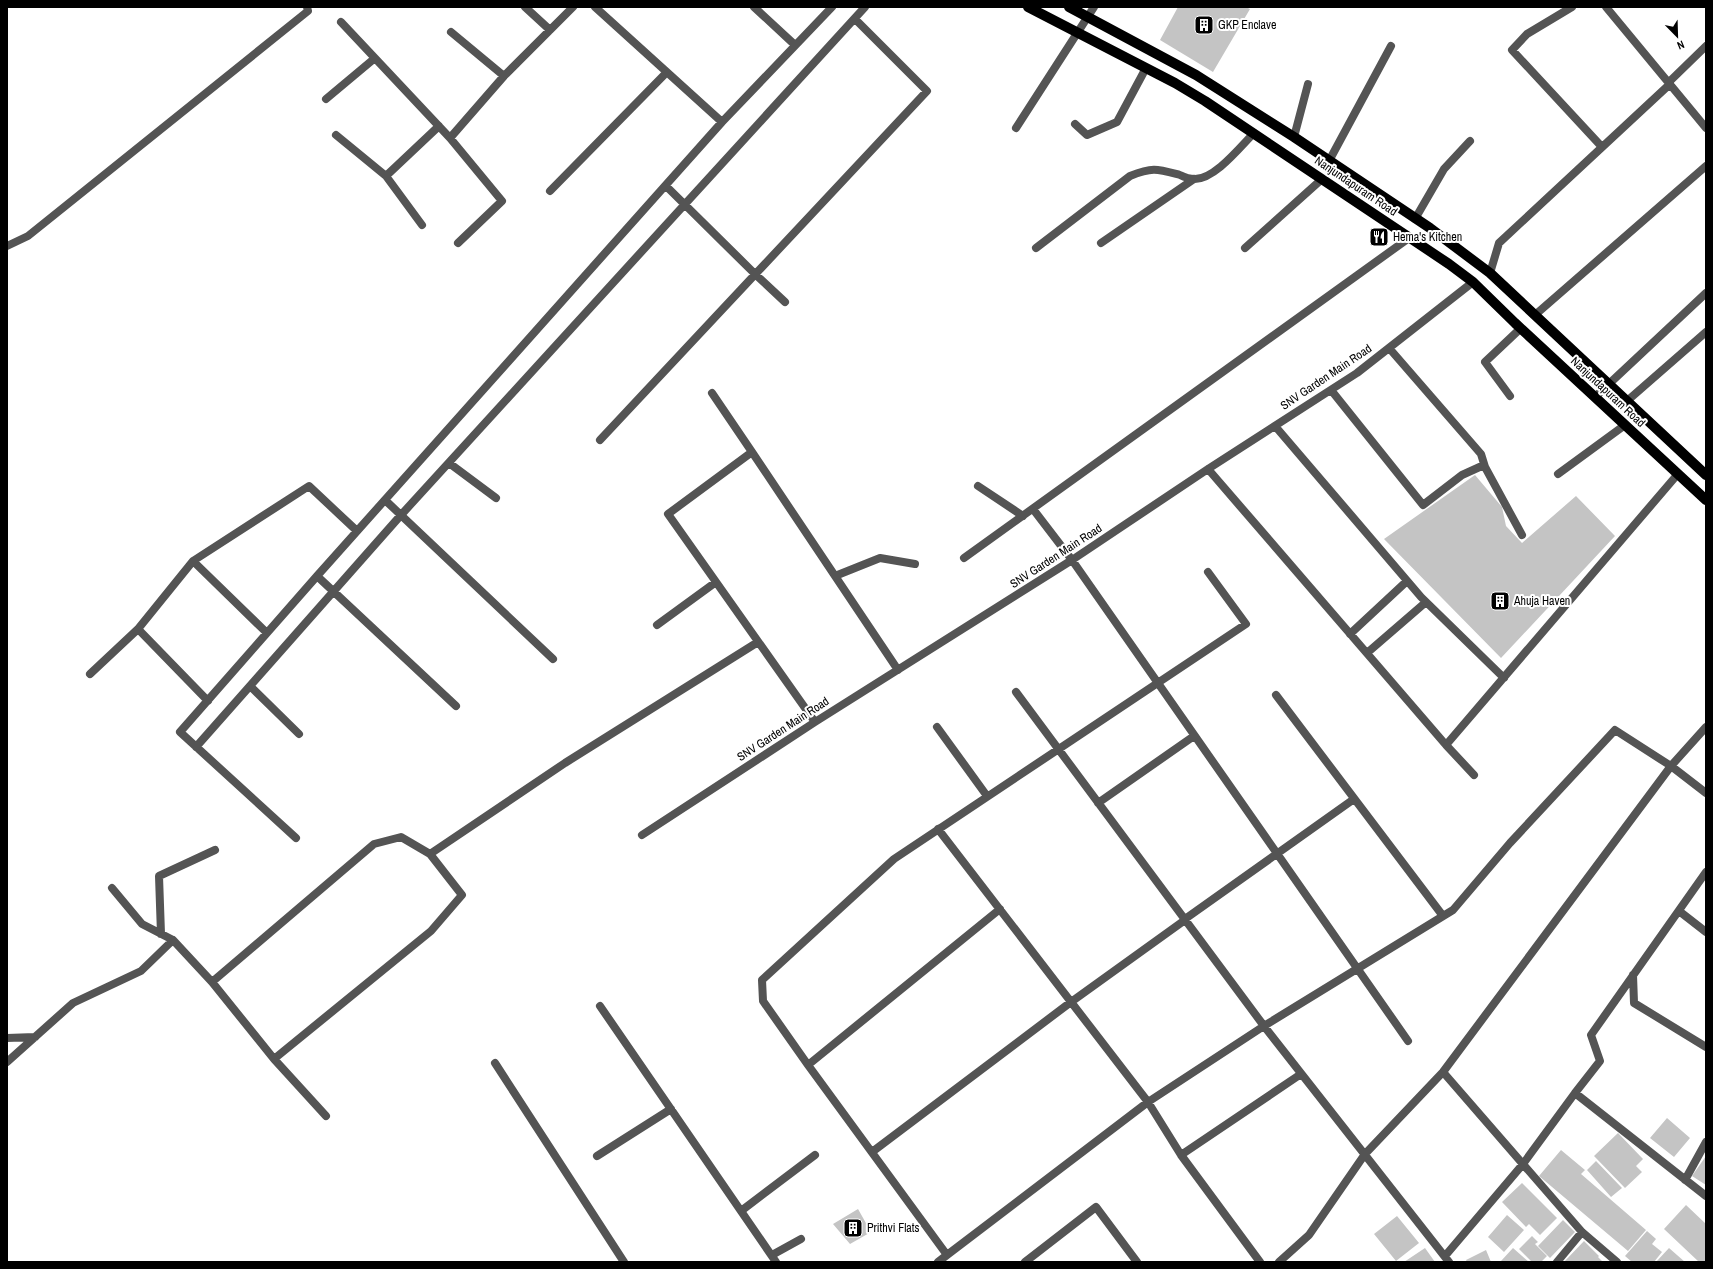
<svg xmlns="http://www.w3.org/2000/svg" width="1713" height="1269" font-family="'Archivo Narrow',sans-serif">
<rect width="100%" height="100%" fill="#fff"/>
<!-- building -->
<path fill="#c4c4c4" d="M 1178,7 L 1246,7 L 1250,9 L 1213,72 L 1160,40 Z
M 1475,475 L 1502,507 L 1506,526 L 1522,543 L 1576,496 L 1615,536 L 1501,658 L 1384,539 Z
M 1667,1118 L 1690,1138 L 1674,1157 L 1650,1138 Z
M 1618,1133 L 1643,1159 L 1636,1166 L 1642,1172 L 1625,1188 L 1594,1156 Z
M 1561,1150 L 1585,1170 L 1581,1174 L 1646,1230 L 1628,1251 L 1539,1176 Z
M 1706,1156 L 1706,1185 L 1692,1176 Z
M 1596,1161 L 1622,1188 L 1611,1197 L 1587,1170 Z
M 1522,1183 L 1557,1218 L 1540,1235 L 1529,1224 L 1526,1227 L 1502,1202 Z
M 1686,1205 L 1706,1224 L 1706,1262 L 1699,1262 L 1664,1229 Z
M 858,1209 L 871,1232 L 850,1244 L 833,1224 Z
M 1507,1215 L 1524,1230 L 1504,1252 L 1488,1237 Z
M 1397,1216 L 1419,1243 L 1396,1261 L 1374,1234 Z
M 1563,1220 L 1575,1232 L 1550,1258 L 1538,1246 Z
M 1647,1231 L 1656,1239 L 1652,1244 L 1662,1252 L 1654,1262 L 1632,1262 L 1625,1256 Z
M 1532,1236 L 1538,1242 L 1535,1244 L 1547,1256 L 1541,1262 L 1532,1262 L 1519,1249 Z
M 1584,1241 L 1599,1256 L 1598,1257 L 1603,1262 L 1564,1262 Z
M 1425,1248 L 1435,1262 L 1404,1262 Z
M 1513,1248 L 1529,1262 L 1501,1261 Z
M 1669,1248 L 1685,1262 L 1656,1262 Z
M 1486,1250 L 1491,1262 L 1467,1262 L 1466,1260 Z"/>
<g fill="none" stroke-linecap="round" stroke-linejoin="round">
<!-- minor -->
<path stroke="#545454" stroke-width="8" d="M 525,7 L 550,30
M 595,7 L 722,122
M 754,7 L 795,45
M 1572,7 L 1527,34 L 1512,50 L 1602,147
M 1606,7 L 1706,128
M 341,22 L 450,138 L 502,201 L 458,243
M 451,32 L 504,76
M 1669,82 L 1706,46
M 326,99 L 375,58
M 1075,124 L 1087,135 L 1117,122 L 1146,68
M 1016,128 L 1094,7
M 336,135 L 386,176 L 422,225
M 1294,137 L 1308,84
M 450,138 L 504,76 L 573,7
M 1329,161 L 1391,46
M 386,176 L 439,126
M 666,186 L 755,274 L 785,302
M 550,191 L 667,72
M 1415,219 L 1444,169 L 1470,141
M 1101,243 L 1194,179
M 7,246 L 28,236 L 308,11 L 307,7
M 1036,248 L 1130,176 C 1153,167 1157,169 1180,175 C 1184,177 1190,179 1195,179 C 1215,179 1240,147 1254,133
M 1245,248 L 1322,179
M 1490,273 L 1499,243 L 1670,84
M 1535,315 L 1706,166
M 1389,348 L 1481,454 L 1485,467 L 1522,535
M 1331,390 L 1423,505 L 1462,475 L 1484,465
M 712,393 L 752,452 L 668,514 L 815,722
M 1510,396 L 1485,362 L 1521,328
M 1595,397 L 1706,293
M 1627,401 L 1706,332
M 1275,426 L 1421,597 L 1504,678
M 600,440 L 927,91 L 855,19
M 752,452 L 898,670
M 449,463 L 496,498
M 1208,469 L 1446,745 L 1474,775
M 1558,474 L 1625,425
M 978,486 L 1023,516
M 385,500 L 553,659
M 1033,509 L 1072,560 L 1408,1041
M 964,558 L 1409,238
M 1208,572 L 1246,624 L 894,859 L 762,980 L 763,1001 L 808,1065 L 947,1255 L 1148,1102 L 1264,1026 L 1453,910 L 1510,843 L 1615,730 L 1671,766 L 1706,793
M 317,576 L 456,706
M 835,576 L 880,558 L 915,564
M 657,625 L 716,582
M 138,629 L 208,701
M 267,633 L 193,561 L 309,486 L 357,531
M 1350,634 L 1407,581
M 1367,653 L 1426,602
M 90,674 L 138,629 L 193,561
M 250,686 L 299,734
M 1016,692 L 1264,1026 L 1449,1262
M 1276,695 L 1443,916
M 937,727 L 987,796
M 1446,745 L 1677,475
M 196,747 L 401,515 L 865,7
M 1098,803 L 1194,736
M 938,829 L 1148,1102 L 1181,1155
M 642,835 L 815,722 L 1072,560 L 1208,469 L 1357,373 L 1473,282
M 296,838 L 180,732 L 317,576 L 722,122 L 832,7
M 430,854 L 565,763 L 758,642
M 112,888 L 142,924 L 173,940 L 212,982 L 274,1059 L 326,1116
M 1679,911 L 1706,932
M 161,934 L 159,876 L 215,850
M 1633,975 L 1634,1003 L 1706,1047
M 212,982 L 374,844 L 401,837 L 430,854 L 462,895 L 431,931 L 274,1059
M 600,1006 L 776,1262
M 7,1038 L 35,1037
M 7,1062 L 73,1003 L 141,971 L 173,940
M 495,1063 L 624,1262
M 808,1065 L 1000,909
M 1443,1072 L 1582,1232 L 1617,1262
M 1575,1093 L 1600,1061 L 1591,1035 L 1706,872
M 872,1152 L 1071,1002 L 1185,920 L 1185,919 L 1354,799
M 597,1156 L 671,1109
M 1685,1180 L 1706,1142
M 741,1211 L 815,1155
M 772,1255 L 801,1239
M 1445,1256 L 1523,1164 L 1575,1093 L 1706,1196
M 938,1262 L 947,1255
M 1025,1262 L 1096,1207 L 1137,1262
M 1260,1262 L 1181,1155 L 1301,1074
M 1279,1262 L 1309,1235 L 1365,1154 L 1443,1072 L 1671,766 L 1706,727
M 1557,1262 L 1582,1232"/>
<!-- primary -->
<path stroke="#000" stroke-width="10" d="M 1028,7 L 1175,83 L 1205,101 L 1449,264 L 1473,282 L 1515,323 L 1706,500
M 1069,7 L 1196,75 L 1294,137 L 1430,228 L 1490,273 L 1706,475"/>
</g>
<!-- icons -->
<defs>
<symbol id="building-square" viewBox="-11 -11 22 22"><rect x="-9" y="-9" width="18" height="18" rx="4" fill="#000" stroke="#fff"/><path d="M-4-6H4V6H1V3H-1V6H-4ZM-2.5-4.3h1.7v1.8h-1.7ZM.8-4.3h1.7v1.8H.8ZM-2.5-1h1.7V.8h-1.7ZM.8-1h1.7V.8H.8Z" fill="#fff"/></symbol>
<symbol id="restaurant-square" viewBox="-11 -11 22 22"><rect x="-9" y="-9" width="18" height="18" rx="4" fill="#000" stroke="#fff"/><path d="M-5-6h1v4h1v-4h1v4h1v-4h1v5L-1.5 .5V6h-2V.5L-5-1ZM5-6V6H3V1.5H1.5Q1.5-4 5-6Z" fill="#fff"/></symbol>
</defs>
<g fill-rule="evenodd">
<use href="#building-square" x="1193" y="14" width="22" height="22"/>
<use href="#restaurant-square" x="1368" y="226" width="22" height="22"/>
<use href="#building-square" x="1489" y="590" width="22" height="22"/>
<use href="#building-square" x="842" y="1217" width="22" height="22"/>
</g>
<g text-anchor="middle" stroke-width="4" stroke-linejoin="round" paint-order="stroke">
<!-- poi labels -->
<g font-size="12" fill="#000" stroke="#fff" text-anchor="start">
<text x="1218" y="29">GKP Enclave</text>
<text x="1393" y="241">Hema's Kitchen</text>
<text x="1514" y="605">Ahuja Haven</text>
<text x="867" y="1232">Prithvi Flats</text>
</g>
<!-- street labels -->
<g font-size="12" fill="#000" stroke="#fff">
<text transform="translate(1356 186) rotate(34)" y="4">Nanjundapuram Road</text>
<text transform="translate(1326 377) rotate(-34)" y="4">SNV Garden Main Road</text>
<text transform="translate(1608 392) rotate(43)" y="4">Nanjundapuram Road</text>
<text transform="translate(1056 556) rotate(-33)" y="4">SNV Garden Main Road</text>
<text transform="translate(783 729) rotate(-33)" y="4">SNV Garden Main Road</text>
</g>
</g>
<!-- border -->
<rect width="1713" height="1269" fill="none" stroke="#000000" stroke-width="16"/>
<!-- north arrow -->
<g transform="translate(1677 36) rotate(157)" stroke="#ffffff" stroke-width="3" paint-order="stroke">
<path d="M0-3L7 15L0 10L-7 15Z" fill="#000000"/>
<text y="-6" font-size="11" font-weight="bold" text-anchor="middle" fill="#000000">N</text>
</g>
</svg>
